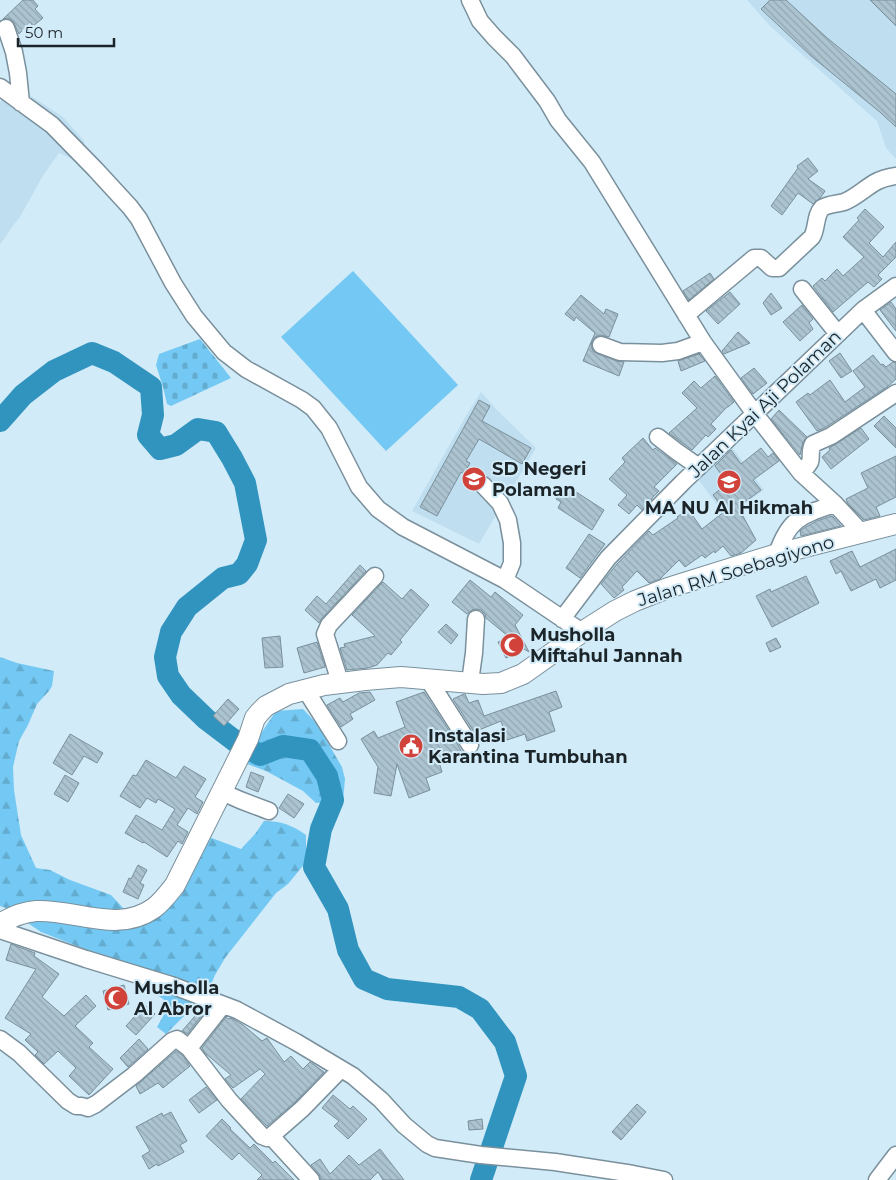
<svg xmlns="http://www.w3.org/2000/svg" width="896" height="1180" font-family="Montserrat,sans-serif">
<defs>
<pattern id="forest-firs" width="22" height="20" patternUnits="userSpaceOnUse" patternTransform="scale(1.25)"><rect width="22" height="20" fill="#73c9f3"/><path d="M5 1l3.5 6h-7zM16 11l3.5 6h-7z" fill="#63acd0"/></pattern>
<pattern id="cemetery-stones" width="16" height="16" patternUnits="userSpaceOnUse" patternTransform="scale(1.25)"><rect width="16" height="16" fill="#73c9f3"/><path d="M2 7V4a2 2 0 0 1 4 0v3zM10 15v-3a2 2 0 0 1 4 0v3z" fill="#63acd0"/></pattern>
<pattern id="building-back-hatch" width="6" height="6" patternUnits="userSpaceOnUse" patternTransform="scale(1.25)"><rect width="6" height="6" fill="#acc3d0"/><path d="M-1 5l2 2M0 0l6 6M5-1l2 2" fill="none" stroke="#93a7b3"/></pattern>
</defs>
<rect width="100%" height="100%" fill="#d2ebf8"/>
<!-- built -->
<path fill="#bfdeef" d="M 747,0 L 896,0 L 896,159 L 886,148 L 877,121 L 771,27 Z
M 13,84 L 63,117 L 85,142 L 74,160 L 59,153 L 44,174 L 20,217 L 12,227 L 5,238 L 0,244 L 0,102 Z
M 481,392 L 498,411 L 536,448 L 479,544 L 412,511 L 467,414 Z
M 732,447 L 764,490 L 726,517 L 695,475 Z"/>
<!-- green -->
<path fill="#73c9f3" d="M 353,271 L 458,385 L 386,451 L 281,337 Z"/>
<!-- forest -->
<path fill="url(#forest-firs)" d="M 0,657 L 17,663 L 54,671 L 52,686 L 49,691 L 37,704 L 28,725 L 19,741 L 13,767 L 14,790 L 21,835 L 36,868 L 50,870 L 70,880 L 111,895 L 138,924 L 162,915 L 182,894 L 189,875 L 209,837 L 241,849 L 255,834 L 264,821 C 281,821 292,825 306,835 L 306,862 L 288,884 L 276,893 L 225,958 L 215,975 L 208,992 L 166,1034 L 157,1027 L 170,1004 L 156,994 L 144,972 L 41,932 L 6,908 L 0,906 Z
M 303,709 L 317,724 L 342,767 L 345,779 L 343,801 L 316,803 L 303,791 L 266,771 L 247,764 L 260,735 L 276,711 Z"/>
<!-- cemetery -->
<path fill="url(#cemetery-stones)" d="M 200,339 L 231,378 L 171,406 L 167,404 L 163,387 L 156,365 L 159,354 Z"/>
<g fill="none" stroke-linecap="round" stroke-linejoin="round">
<!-- river -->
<path stroke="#3194bf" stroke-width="22" d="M 0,421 L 23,395 L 54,371 L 92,353 L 114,362 L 151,387 L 153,415 L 148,435 L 160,449 L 176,445 L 198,429 L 216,432 L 232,458 L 245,483 L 256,540 L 247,564 L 239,574 L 223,578 L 187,607 L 171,632 L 165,657 L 168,676 L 181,695 L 206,719 L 235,741 L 260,755 L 283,746 L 310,750 L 327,776 L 333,800 L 321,829 L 314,867 L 338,909 L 348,950 L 364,979 L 387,989 L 459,997 L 480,1009 L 505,1042 L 516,1076 L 481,1180"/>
</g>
<!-- building -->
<path fill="url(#building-back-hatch)" stroke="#7a909c" d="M 23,0 L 33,0 L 38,6 L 35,9 L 43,18 L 33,26 L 30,22 L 19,34 L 13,21 L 8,18 L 3,19 Z
M 770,0 L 786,0 L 826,37 L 896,94 L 896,127 L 881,113 L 811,56 L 761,9 Z
M 870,0 L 896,0 L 896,26 Z
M 808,158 L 818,171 L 808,179 L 825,191 L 821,197 L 813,204 L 798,193 L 782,215 L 771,206 L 798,168 L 797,166 Z
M 865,209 L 884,227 L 869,243 L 883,257 L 896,242 L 896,257 L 878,275 L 882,279 L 874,287 L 868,282 L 833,312 L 813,286 L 822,278 L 825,281 L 837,269 L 843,276 L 864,257 L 843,237 L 859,220 L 857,218 Z
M 710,273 L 714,279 L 689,300 L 683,291 Z
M 730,292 L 740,304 L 718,324 L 706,311 Z
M 771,293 L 782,308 L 771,315 L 763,303 Z
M 581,295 L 604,314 L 606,309 L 618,314 L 609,337 L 600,335 L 595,337 L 592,341 L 591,346 L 593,351 L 598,354 L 617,361 L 624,362 L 619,376 L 583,361 L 595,333 L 576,317 L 574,321 L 565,314 Z
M 891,302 L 896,309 L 896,331 L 880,310 Z
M 802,305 L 813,319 L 809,323 L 813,329 L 800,341 L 783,322 Z
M 738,332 L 750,343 L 724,354 L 722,351 Z
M 840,353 L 852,371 L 841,378 L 829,361 Z
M 699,354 L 705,361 L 681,371 L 678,361 Z
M 873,355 L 881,365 L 883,364 L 886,367 L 893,362 L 896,363 L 896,379 L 887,387 L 826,427 L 817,431 L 796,402 L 808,393 L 810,395 L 830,380 L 845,402 L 865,387 L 853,371 Z
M 754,368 L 767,383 L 753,394 L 741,378 Z
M 715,376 L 734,402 L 728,407 L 727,407 L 711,424 L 716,429 L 708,437 L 706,435 L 692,450 L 669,433 L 697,408 L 682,393 L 694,381 L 701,388 Z
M 479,400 L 490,406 L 482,421 L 531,448 L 522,464 L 479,439 L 466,461 L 470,463 L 464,474 L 461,472 L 437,516 L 420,507 Z
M 779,410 L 807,437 L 803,442 L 800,455 L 771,419 Z
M 884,416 L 896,428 L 896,448 L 874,426 Z
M 861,428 L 869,439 L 831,469 L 822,457 L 830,450 L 829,448 L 836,444 Z
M 643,438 L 653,450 L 655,448 L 677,464 L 654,487 L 659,491 L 652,498 L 652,499 L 642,510 L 637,505 L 629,514 L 618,505 L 627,495 L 609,479 L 625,462 L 622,458 Z
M 761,448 L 768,457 L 773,453 L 779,461 L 753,480 L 761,490 L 738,507 L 756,540 L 741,553 L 731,556 L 723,546 L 715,553 L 714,551 L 705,558 L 702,555 L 685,567 L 679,560 L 660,579 L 649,583 L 637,571 L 622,587 L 624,590 L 614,598 L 601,584 L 616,565 L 649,531 L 653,535 L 678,518 L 677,517 L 688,509 L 702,529 L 725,511 L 713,495 L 728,483 L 715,466 L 731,450 L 741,464 Z
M 896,456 L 896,497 L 876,507 L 880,516 L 864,520 L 848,504 L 846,499 L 868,488 L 861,473 Z
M 564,487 L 569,490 L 570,488 L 604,510 L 592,530 L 558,508 L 561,502 L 556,499 Z
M 832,516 L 841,526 L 801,536 L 800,531 L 804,528 L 817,521 Z
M 589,534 L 605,544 L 580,578 L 566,568 Z
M 896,549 L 896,580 L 880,588 L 876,579 L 851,591 L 841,571 L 836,574 L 830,561 L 852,551 L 860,567 Z
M 360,565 L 366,571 L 322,618 L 319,623 L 305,610 L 317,596 L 326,604 Z
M 806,576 L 819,603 L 772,627 L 756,596 L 770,589 L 771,592 Z
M 470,580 L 491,597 L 495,592 L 523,615 L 515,625 L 529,652 L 524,649 L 506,658 L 498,642 L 509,637 L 486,618 L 485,614 L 481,610 L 476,609 L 472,610 L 467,614 L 452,602 Z
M 383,582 L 402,599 L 411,589 L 429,605 L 400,640 L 402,642 L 391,655 L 388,653 L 377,665 L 368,668 L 347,670 L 340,648 L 345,647 L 344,644 L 375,636 L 352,615 Z
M 446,624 L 458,635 L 451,644 L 438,632 Z
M 280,636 L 283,667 L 265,668 L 262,638 Z
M 776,638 L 781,647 L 770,652 L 766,643 Z
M 317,642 L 325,667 L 304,673 L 297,648 Z
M 556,691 L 562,707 L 549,712 L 555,731 L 527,741 L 525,734 L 507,740 L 501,721 L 474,732 L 453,699 L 464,694 L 465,694 L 469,703 L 478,700 L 484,716 Z
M 370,692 L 375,700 L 350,714 L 353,719 L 341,727 L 327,705 L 340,698 L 343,702 L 359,693 Z
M 424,692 L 458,745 L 462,753 L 439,762 L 442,772 L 426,778 L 430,790 L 409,798 L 397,764 L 391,796 L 374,793 L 378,767 L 361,739 L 374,731 L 378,738 L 405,727 L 396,702 Z
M 228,699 L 239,709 L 224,726 L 213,716 Z
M 70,734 L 103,753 L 97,763 L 84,756 L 72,775 L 53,763 Z
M 146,760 L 176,778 L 184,766 L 206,779 L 195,797 L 203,802 L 197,814 L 188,808 L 177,825 L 188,832 L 182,844 L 178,841 L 167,857 L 144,842 L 143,843 L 125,833 L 136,815 L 162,830 L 175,809 L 158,799 L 156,803 L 147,798 L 140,808 L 120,796 L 133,775 L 136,776 Z
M 251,772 L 264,777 L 258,792 L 246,787 Z
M 65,775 L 79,783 L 68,802 L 54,794 Z
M 288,794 L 304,804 L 294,818 L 279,808 Z
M 138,865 L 147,870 L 140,883 L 144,885 L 138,899 L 123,892 L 129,878 L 131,879 Z
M 11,944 L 35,953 L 34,956 L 59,974 L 42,997 L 64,1016 L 86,995 L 96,1006 L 75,1026 L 93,1043 L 89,1047 L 113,1069 L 89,1095 L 69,1076 L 76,1068 L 58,1051 L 44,1064 L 35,1055 L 38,1052 L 25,1040 L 31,1034 L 5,1018 L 36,969 L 6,960 Z
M 124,985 L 129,1004 L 108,1010 L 103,991 Z
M 145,1005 L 155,1014 L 136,1035 L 126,1026 Z
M 202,1008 L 207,1009 L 187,1034 L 182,1031 Z
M 226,1017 L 228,1019 L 230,1018 L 233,1019 L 243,1025 L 262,1041 L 267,1038 L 284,1062 L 291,1056 L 303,1069 L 310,1062 L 324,1072 L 295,1102 L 267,1126 L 241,1099 L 265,1074 L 260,1069 L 233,1088 L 225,1079 L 231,1075 L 205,1053 L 202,1048 Z
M 139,1039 L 148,1049 L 128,1067 L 120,1058 Z
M 176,1051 L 182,1055 L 190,1066 L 163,1088 L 158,1083 L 140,1094 L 136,1086 Z
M 206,1087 L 217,1100 L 199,1113 L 189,1100 Z
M 333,1095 L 350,1109 L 353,1106 L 367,1119 L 348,1139 L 334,1126 L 339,1121 L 322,1108 Z
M 637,1104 L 646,1112 L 621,1140 L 612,1132 Z
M 171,1112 L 187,1141 L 180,1145 L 184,1152 L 158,1166 L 157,1164 L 149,1169 L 142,1156 L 150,1151 L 136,1127 L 162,1113 L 163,1116 Z
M 222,1119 L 231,1128 L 230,1129 L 250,1148 L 254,1144 L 273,1163 L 275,1161 L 294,1180 L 257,1180 L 262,1175 L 239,1153 L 232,1160 L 206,1136 Z
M 482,1119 L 483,1129 L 469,1130 L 468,1121 Z
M 380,1149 L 404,1180 L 383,1180 L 378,1172 L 370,1180 L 321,1180 L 319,1174 L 311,1165 L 320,1159 L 330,1174 L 349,1155 L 359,1165 Z"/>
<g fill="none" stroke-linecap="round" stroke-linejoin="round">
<defs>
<path id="minor" d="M 470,0 L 480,21 L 494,37 L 513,56 L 547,101 L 558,120 L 592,162 L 703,342 L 755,414 L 801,473 L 835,504 L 862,533
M 6,28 L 14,52 L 18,73 L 21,103
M 0,87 L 52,125 L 95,169 L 130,207 L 139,219 L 173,283 L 194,316 L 224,352 L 246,369 L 302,400 L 313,408 L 329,428 L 359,487 L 378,509 L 403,527 L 505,580 L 582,632
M 802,289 L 838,334
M 863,310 L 896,353
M 686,315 L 754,258 L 761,258 L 772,268 L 779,268 L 812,237 C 817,229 815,215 822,208 C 828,204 838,204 844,202 C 855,198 864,189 874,183 C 881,179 888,177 896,176
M 601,345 L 620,352 L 662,353 L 678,351 L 703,342
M 658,437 L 676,451 L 699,467
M 801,473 C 804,470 808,466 810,462 C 812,456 809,451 813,444 L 831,436 L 896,393
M 483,485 L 500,503 L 508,520 L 512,543 L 512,563 L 505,580
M 777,554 C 789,518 802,515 835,504
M 562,619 L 608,558 L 683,482 L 863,310 L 896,286
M 428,679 L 470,745
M 340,682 L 325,634 L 329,625 L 375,576
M 470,682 L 474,653 L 476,619
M 305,689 L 338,741
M 222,792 L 240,800 L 269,811
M 0,930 L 86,959 L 171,985 L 237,1010 L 296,1042 L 353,1076 L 381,1100 L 404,1125 L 416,1135 L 427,1144 L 435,1148 L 481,1155 L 555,1162 L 633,1174 L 664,1180
M 0,1039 L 19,1053 L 68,1101 L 76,1106 L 82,1106 L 88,1108 L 96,1104 L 134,1075 L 172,1041 L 177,1039 L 189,1048 L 229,1100 L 262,1136 L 267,1138 L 271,1136 L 302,1109 L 341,1069
M 189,1048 L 223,1005
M 271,1136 L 311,1180
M 877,1180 L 896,1155"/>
<path id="major" d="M 0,924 C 11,917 24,912 36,911 C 75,909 118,934 154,908 C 162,902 168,894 175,885 L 248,739 L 255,718 L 260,712 L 266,706 L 289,694 L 324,685 L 365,680 L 401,677 L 483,684 L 501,683 L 523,674 L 582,632 L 615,611 L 635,601 L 668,588 L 777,554 L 896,524"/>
</defs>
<!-- minor casing -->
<use href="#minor" stroke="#7a909c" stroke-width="19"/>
<!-- major casing -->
<use href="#major" stroke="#7a909c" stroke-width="22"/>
<!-- minor -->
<use href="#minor" stroke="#fff" stroke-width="16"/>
<!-- major -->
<use href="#major" stroke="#fff" stroke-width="20"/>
</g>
<!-- icons -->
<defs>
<symbol id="school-disc" viewBox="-11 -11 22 22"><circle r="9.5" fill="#d0423a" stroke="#d2ebf8"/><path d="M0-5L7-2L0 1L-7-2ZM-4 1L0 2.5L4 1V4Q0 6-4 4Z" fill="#fff"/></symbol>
<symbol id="mosque-disc" viewBox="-11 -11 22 22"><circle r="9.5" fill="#d0423a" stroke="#d2ebf8"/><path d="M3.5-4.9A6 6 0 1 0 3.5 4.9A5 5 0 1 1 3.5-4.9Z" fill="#fff"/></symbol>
<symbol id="civic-disc" viewBox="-11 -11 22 22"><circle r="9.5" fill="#d0423a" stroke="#d2ebf8"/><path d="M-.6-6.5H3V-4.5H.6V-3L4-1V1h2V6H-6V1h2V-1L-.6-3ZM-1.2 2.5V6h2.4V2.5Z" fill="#fff"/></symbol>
</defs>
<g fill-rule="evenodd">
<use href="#school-disc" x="460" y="465" width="28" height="28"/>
<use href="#school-disc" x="715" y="468" width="28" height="28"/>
<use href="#mosque-disc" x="498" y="631" width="28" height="28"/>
<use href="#civic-disc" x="397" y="732" width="28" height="28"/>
<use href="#mosque-disc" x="102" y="984" width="28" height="28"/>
</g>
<g text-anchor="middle" stroke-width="4" stroke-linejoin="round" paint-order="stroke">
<!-- street labels -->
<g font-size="18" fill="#1b2428" stroke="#d2ebf8">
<text transform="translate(765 404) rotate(-44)" y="6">Jalan Kyai Aji Polaman</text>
<text transform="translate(736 571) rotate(-17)" y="6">Jalan RM Soebagiyono</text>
</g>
<!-- poi labels -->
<g font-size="18" font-weight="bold" fill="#1b2428" stroke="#d2ebf8" text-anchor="start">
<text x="492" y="475">SD Negeri<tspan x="492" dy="21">Polaman</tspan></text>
<text x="729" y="514" text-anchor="middle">MA NU Al Hikmah</text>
<text x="530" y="641">Musholla<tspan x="530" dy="21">Miftahul Jannah</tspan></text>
<text x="428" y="742">Instalasi<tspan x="428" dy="21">Karantina Tumbuhan</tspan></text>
<text x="134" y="994">Musholla<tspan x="134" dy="21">Al Abror</tspan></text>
</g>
</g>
<!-- scale -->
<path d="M18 38v8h96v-8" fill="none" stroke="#1b2428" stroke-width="2.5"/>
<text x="25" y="38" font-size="15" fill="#1b2428" stroke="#d2ebf8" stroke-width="4" paint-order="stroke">50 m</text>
</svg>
